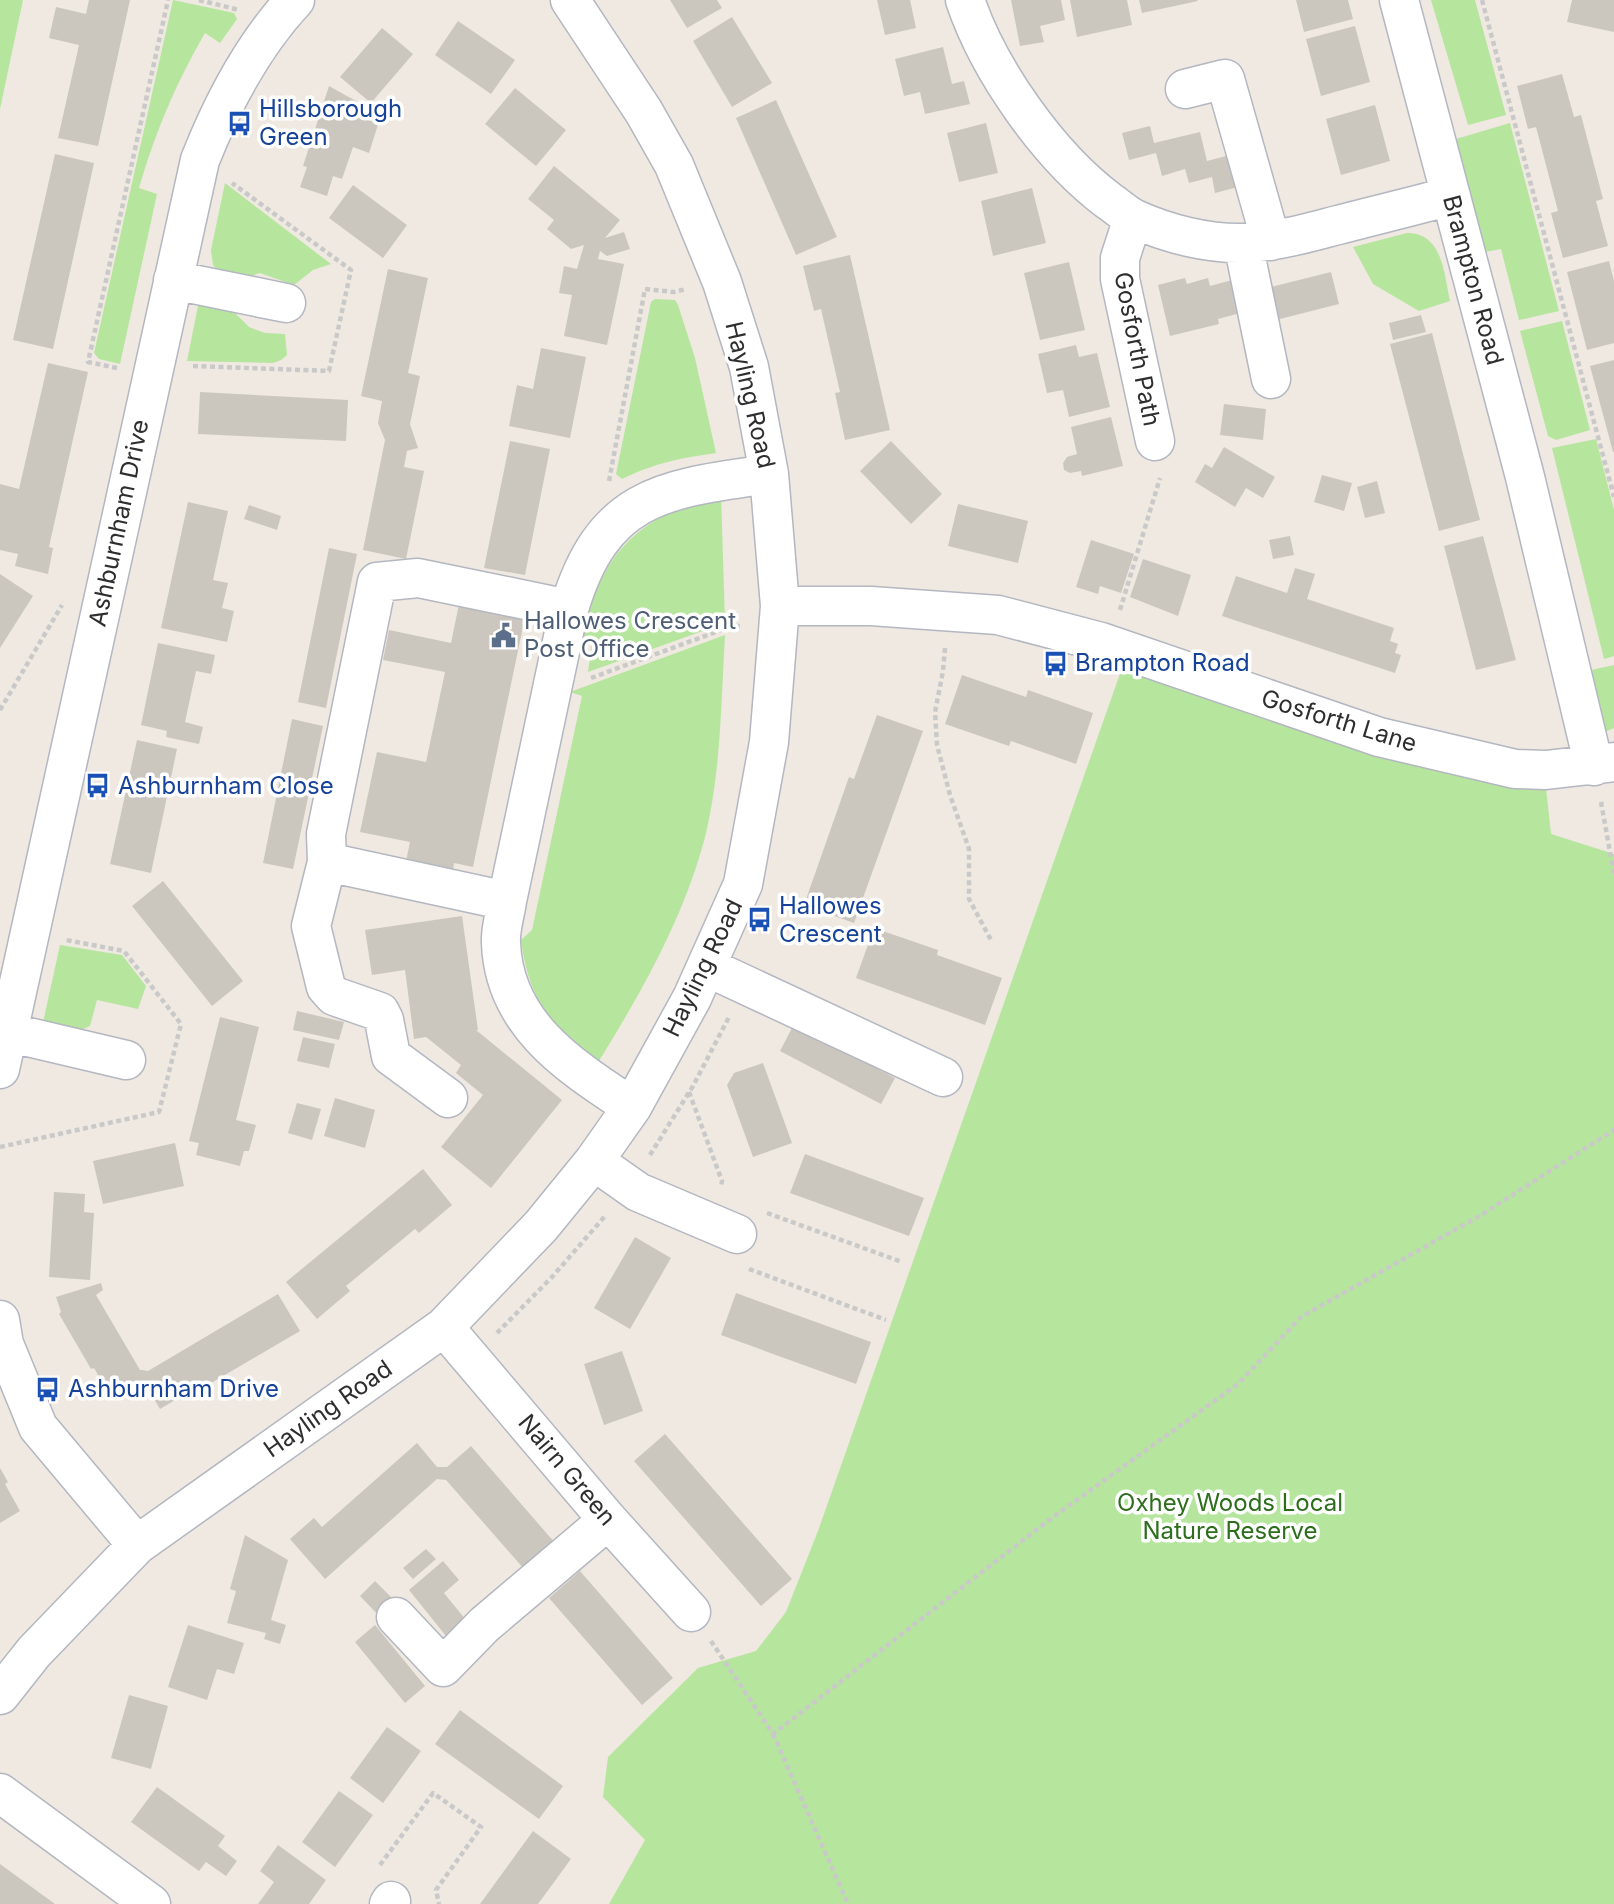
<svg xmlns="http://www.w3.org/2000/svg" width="1614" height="1904" font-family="Inter,sans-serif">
<rect width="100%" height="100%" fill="#efe9e1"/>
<!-- green -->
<path fill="#b6e59e" d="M 0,0 L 23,0 L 0,109 Z
M 173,0 L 234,13 L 237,19 L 220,43 L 205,33 C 175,85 156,131 139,188 L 157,194 L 120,364 L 99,359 L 94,353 Z
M 1431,0 L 1475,0 L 1506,115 L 1468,125 Z
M 1510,123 L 1559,311 L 1519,320 L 1501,249 L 1480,253 L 1456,139 Z
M 225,183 L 331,264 L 313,270 L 294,285 L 260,273 L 242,279 L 220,273 L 213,265 L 211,250 Z
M 1407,233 C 1443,233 1444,274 1450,301 L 1419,311 L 1373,284 L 1353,247 Z
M 200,296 L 230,308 L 249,327 L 265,333 L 285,334 L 287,355 L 281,360 L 273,363 L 187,361 Z
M 655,299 L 675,300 L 678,305 L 695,358 L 716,453 C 680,458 655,463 622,479 L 616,474 L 651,302 Z
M 1562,321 L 1590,430 L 1556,440 L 1548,436 L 1520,331 Z
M 1596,439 L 1614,510 L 1614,656 L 1604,659 L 1552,448 Z
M 721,494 L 725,623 L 588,672 L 592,642 L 581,634 C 600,575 613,542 670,512 C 685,504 704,500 721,494 Z
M 725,635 C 721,703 721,775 704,841 C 682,921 642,991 599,1061 C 550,1028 529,999 521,940 L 532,930 L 582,696 L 570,692 Z
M 1614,665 L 1614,728 L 1605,732 L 1591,670 Z
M 1122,668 L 1546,788 L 1551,834 L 1614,854 L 1614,1904 L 609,1904 L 645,1840 L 603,1797 L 608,1757 L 698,1668 L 756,1651 L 786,1612 L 818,1531 Z
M 60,945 L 122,955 L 146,986 L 138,1009 L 97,1000 L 90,1026 L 76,1032 L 42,1027 Z"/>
<!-- building -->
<path fill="#cbc7bf" d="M 89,0 L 130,0 L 98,146 L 58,138 L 79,45 L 49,38 L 56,7 L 86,14 Z
M 670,0 L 717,0 L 722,8 L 687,28 Z
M 877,0 L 910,0 L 916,28 L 885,35 Z
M 1011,0 L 1061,0 L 1065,20 L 1040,26 L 1044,42 L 1020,46 Z
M 1070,0 L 1127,0 L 1132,25 L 1077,37 Z
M 1139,0 L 1197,0 L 1198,1 L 1142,13 Z
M 1296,0 L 1348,0 L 1353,19 L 1304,32 Z
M 1572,0 L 1614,0 L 1614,32 L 1567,22 Z
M 732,17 L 772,83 L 732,107 L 693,41 Z
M 458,21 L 515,60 L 491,94 L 435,55 Z
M 1355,26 L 1370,82 L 1321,96 L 1306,39 Z
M 382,28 L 413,54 L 371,103 L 340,77 Z
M 943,47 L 952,84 L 964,81 L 970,104 L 925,114 L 920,92 L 904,96 L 895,59 Z
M 1562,74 L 1574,117 L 1581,115 L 1603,199 L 1596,201 L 1608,246 L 1563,258 L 1551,213 L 1558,211 L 1536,127 L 1528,129 L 1517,86 Z
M 329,86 L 381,115 L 369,153 L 353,147 L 342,179 L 333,176 L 327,196 L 300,187 L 307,167 L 303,166 Z
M 515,88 L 566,130 L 536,166 L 485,124 Z
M 776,100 L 837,237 L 796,255 L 736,118 Z
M 1375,105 L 1390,161 L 1341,175 L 1326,119 Z
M 986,123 L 998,173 L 959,182 L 947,133 Z
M 1150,126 L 1154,143 L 1200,132 L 1207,161 L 1234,154 L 1242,186 L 1215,193 L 1212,177 L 1189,183 L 1185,169 L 1162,176 L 1156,153 L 1129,160 L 1122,133 Z
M 55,154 L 94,163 L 53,349 L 13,340 Z
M 554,166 L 620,220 L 605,238 L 624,232 L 630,249 L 607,256 L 600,251 L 598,259 L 624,264 L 607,345 L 564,336 L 572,295 L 559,293 L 564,266 L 577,269 L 584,245 L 571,249 L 547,229 L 554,220 L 528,199 Z
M 353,185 L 407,225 L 383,258 L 329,218 Z
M 1032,188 L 1046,243 L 993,256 L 981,201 Z
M 850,255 L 890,430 L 845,440 L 835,393 L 840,392 L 821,309 L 814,311 L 803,266 Z
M 1609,261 L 1614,281 L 1614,343 L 1587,350 L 1567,272 Z
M 1069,262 L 1085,330 L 1040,340 L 1024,273 Z
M 388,269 L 428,278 L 408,373 L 420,376 L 410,424 L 418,448 L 407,451 L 404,467 L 424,471 L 406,559 L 363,550 L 385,440 L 378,423 L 382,401 L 361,396 Z
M 1331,272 L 1339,304 L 1268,322 L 1259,290 Z
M 1185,278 L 1187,284 L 1208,278 L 1210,286 L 1236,279 L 1244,312 L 1218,319 L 1219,324 L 1170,336 L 1158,285 Z
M 1421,315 L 1426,332 L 1393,340 L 1389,323 Z
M 1432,333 L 1480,520 L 1439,531 L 1390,344 Z
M 1076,345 L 1079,357 L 1097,353 L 1110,407 L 1069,417 L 1063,390 L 1047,393 L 1038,354 Z
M 541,348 L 586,357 L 570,438 L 509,426 L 517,385 L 533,389 Z
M 1614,360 L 1614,452 L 1613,452 L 1590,366 Z
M 48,363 L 88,372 L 49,547 L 53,548 L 48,574 L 15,566 L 18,554 L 0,550 L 0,484 L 19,489 Z
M 200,392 L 348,400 L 346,441 L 198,434 Z
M 1224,404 L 1266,409 L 1263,440 L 1220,435 Z
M 1111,417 L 1123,466 L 1082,476 L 1081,471 L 1070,473 L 1064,470 L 1063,463 L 1067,457 L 1077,454 L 1071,427 Z
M 510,441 L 550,449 L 525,575 L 484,568 Z
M 891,441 L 942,494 L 911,524 L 860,471 Z
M 1224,447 L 1275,477 L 1263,498 L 1246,488 L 1235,507 L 1195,482 L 1205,464 L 1212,468 Z
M 1322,475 L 1352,483 L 1344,511 L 1314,502 Z
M 1377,481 L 1385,513 L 1365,518 L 1357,487 Z
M 188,502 L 228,511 L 213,580 L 228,583 L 222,608 L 234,611 L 227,642 L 161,628 Z
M 958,504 L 1028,521 L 1018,563 L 948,546 Z
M 249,505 L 281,516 L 277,530 L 244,519 Z
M 1290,536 L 1294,555 L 1273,559 L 1269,540 Z
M 1483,536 L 1516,660 L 1476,670 L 1444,546 Z
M 1091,540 L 1134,554 L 1121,593 L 1100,586 L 1098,594 L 1076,587 Z
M 329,548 L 357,554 L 326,708 L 298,702 Z
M 1143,559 L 1191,575 L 1178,616 L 1130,597 Z
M 1295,568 L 1315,574 L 1307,599 L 1394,628 L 1390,641 L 1398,644 L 1395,653 L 1401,655 L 1395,673 L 1222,616 L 1236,576 L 1287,593 Z
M 0,574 L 33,596 L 0,648 Z
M 459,604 L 525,617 L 473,867 L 454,863 L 453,870 L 406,861 L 410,842 L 360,832 L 377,752 L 426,762 L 445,672 L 383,660 L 389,630 L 451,643 Z
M 158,643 L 215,655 L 211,674 L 196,671 L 185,722 L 203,727 L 199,744 L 166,737 L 167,731 L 141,725 Z
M 962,675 L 1026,697 L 1028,690 L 1093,713 L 1076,764 L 1011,741 L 1009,746 L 945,724 Z
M 877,715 L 923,731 L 854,923 L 804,905 L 849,777 L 854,779 Z
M 292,719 L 323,726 L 293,869 L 263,863 Z
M 137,740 L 177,749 L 151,873 L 110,864 Z
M 163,881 L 243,981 L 212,1006 L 132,906 Z
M 462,916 L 478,1030 L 476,1030 L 562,1100 L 491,1188 L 441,1147 L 483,1095 L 456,1073 L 461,1065 L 426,1037 L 414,1039 L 405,970 L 372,975 L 365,930 Z
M 874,928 L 938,950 L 937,955 L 1002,978 L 985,1025 L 856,978 Z
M 297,1011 L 344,1022 L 339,1040 L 293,1030 Z
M 220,1017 L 259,1027 L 236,1120 L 256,1125 L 249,1151 L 244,1151 L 240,1166 L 196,1155 L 199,1143 L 189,1141 Z
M 794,1024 L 895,1078 L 881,1104 L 780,1051 Z
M 303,1037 L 335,1044 L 329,1068 L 297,1061 Z
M 763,1063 L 792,1143 L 753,1157 L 727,1085 L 734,1073 Z
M 335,1098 L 375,1110 L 365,1148 L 324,1136 Z
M 297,1103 L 321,1109 L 312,1140 L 288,1133 Z
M 175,1143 L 184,1186 L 103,1204 L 93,1161 Z
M 805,1154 L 924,1198 L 909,1236 L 790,1193 Z
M 423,1169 L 452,1205 L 419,1233 L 415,1229 L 346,1286 L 350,1291 L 317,1319 L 286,1282 Z
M 54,1192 L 85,1194 L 84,1212 L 94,1213 L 90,1280 L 49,1277 Z
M 635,1237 L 671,1258 L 630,1329 L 594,1308 Z
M 101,1283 L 103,1290 L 96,1295 L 140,1370 L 142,1370 L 148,1371 L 278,1294 L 300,1331 L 189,1396 L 187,1393 L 160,1409 L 145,1384 L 134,1382 L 110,1396 L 94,1368 L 91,1369 L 59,1314 L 61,1312 L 56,1297 Z
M 736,1293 L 871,1342 L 856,1384 L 721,1335 Z
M 622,1351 L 643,1411 L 604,1425 L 584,1364 Z
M 665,1434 L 792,1579 L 761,1606 L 634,1461 Z
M 417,1443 L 437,1467 L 447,1467 L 471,1446 L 555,1543 L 525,1570 L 446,1480 L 437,1479 L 325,1579 L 290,1539 L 314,1518 L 322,1527 Z
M 0,1468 L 8,1482 L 5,1484 L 20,1511 L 0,1523 Z
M 245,1535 L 288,1560 L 271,1620 L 286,1625 L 280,1644 L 264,1639 L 266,1633 L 227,1623 L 236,1591 L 230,1589 Z
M 426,1549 L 436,1559 L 413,1579 L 403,1568 Z
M 443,1561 L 459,1580 L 444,1593 L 470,1625 L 450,1641 L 409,1590 Z
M 580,1571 L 673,1678 L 642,1705 L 549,1598 Z
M 375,1581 L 400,1606 L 384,1621 L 360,1596 Z
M 188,1625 L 244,1643 L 234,1674 L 217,1669 L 207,1700 L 168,1687 Z
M 375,1625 L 425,1686 L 405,1703 L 355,1642 Z
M 129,1695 L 168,1706 L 151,1769 L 111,1758 Z
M 460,1710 L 563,1786 L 539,1819 L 435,1744 Z
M 387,1727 L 421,1751 L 383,1803 L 350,1778 Z
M 157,1787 L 225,1836 L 218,1846 L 237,1861 L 226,1876 L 206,1862 L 199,1871 L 131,1822 Z
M 339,1791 L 373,1815 L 335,1867 L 302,1842 Z
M 533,1831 L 571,1859 L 538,1904 L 480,1904 Z
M 278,1845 L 326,1880 L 309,1904 L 258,1904 L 274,1882 L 260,1871 Z
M 0,1864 L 55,1904 L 0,1904 Z"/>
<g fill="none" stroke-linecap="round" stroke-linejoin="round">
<defs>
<path id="minor" d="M 965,0 C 989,71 1049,156 1109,201 C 1118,207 1126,215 1135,219 C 1168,234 1208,244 1244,243 C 1276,242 1307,233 1338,225 C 1376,215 1414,206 1451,196
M 1399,0 L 1525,477 L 1594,766
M 1185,89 L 1225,79 L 1271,241
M 1133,218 L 1120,258 L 1120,279 L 1155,441
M 1243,243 L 1271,379
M 173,280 L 286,303
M 780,606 L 871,606 L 998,615 L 1101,642 L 1379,737 L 1515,769 L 1546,770 L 1614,762
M 327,862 L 311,926 L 326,987 L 334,996 L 380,1012 L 384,1020 L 391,1056 L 448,1098
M 507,901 L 327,862 L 326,834 L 377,582 L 418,578 L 569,609
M 707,967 L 943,1077
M 7,1032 L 126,1060
M 0,1069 L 200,160 C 223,102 252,46 295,0
M 632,1107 C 570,1066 504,1025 501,943 C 500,930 505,915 507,901 L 569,609 C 603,494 664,489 769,474
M 594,1161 L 638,1192 L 737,1234
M 0,1320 L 4,1344 L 38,1427 L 137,1545
M 444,1327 L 608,1520 L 691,1612
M 396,1617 L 443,1667 L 484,1625 L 608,1520
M 0,1695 L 34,1652 L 137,1545 L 444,1327 L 541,1226 L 594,1161 L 632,1107 L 692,998 L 743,884 L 769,742 L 780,606 L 769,474 L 749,367 L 722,282 L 674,165 L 644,112 L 570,0
M 0,1793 L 151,1904
M 389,1904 L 391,1901"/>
</defs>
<!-- minor casing -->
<use href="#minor" stroke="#b4b7c1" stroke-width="41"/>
<!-- path -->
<path stroke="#c9c9c9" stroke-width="4.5" stroke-dasharray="5 3.5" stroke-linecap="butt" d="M 199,0 L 239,10
M 1482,0 L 1614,497
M 193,366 L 329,371 L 351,270 L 232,183
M 117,368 L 88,362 L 168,0
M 609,481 L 645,289 L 674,292 L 686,289
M 1120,610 L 1160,478
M 945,648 L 943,671 L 935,712 L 937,745 L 950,795 L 969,849 L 969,899 L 991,940
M 591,678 L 732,626 L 741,626
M 0,710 L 62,605
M 1601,802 L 1614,874
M 689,1092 L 722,1181 L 721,1188
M 0,1147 L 159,1112 L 181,1024 L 124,951 L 66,940
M 650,1155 L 693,1086 L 729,1017
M 767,1213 L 902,1262
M 749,1269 L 886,1320
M 497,1333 L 552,1277 L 606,1215
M 711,1641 L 773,1734 L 1049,1520 L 1238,1384 L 1301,1317 L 1481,1215 L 1614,1130
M 773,1734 L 848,1904
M 380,1865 L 433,1793 L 481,1827 L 436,1890 L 439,1904"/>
<!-- minor -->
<use href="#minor" stroke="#fff" stroke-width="38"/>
</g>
<!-- icons -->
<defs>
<symbol id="bus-bare" viewBox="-9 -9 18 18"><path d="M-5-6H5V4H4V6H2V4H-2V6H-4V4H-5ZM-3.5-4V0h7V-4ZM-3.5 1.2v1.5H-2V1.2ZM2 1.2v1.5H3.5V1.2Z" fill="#1a4fb4" stroke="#fff" stroke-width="2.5" paint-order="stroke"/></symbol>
<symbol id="civic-bare" viewBox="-9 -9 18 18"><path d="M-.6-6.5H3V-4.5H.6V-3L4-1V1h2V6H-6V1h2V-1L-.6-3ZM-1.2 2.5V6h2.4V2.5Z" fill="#5c6f8a" stroke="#fff" stroke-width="2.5" paint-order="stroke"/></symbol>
</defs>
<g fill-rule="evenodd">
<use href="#bus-bare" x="222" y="106" width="35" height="35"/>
<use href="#civic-bare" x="486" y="618" width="35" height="35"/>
<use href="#bus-bare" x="1038" y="646" width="35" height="35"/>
<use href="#bus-bare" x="80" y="768" width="35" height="35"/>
<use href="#bus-bare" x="742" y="902" width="35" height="35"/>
<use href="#bus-bare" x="30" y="1372" width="35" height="35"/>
</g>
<g text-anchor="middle" stroke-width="7" stroke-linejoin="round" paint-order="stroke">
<!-- transit labels -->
<g font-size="24" fill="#164399" stroke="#fff" text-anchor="start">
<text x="259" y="117">Hillsborough<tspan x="259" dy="28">Green</tspan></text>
<text x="1075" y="671">Brampton Road</text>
<text x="118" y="794">Ashburnham Close</text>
<text x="779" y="914">Hallowes<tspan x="779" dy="28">Crescent</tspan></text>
<text x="68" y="1397">Ashburnham Drive</text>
</g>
<!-- street labels -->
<g font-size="24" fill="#2e2e2e" stroke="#fff">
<text transform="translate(1473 280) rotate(75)" y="8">Brampton Road</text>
<text transform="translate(1137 349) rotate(79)" y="8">Gosforth Path</text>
<text transform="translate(750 395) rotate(77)" y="8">Hayling Road</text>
<text transform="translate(119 523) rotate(-78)" y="8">Ashburnham Drive</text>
<text transform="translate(1339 721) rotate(17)" y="8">Gosforth Lane</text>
<text transform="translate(703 968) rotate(-64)" y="8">Hayling Road</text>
<text transform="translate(328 1409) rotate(-35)" y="8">Hayling Road</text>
<text transform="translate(567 1470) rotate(50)" y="8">Nairn Green</text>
</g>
<!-- service labels -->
<g font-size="24" fill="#4e5e75" stroke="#fff" text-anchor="start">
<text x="524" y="629">Hallowes Crescent<tspan x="524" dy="28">Post Office</tspan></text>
</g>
<!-- park labels -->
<g font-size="24" fill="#2c6e1b" stroke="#fff">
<text x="1230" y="1511">Oxhey Woods Local<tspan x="1230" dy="28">Nature Reserve</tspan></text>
</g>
</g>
</svg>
